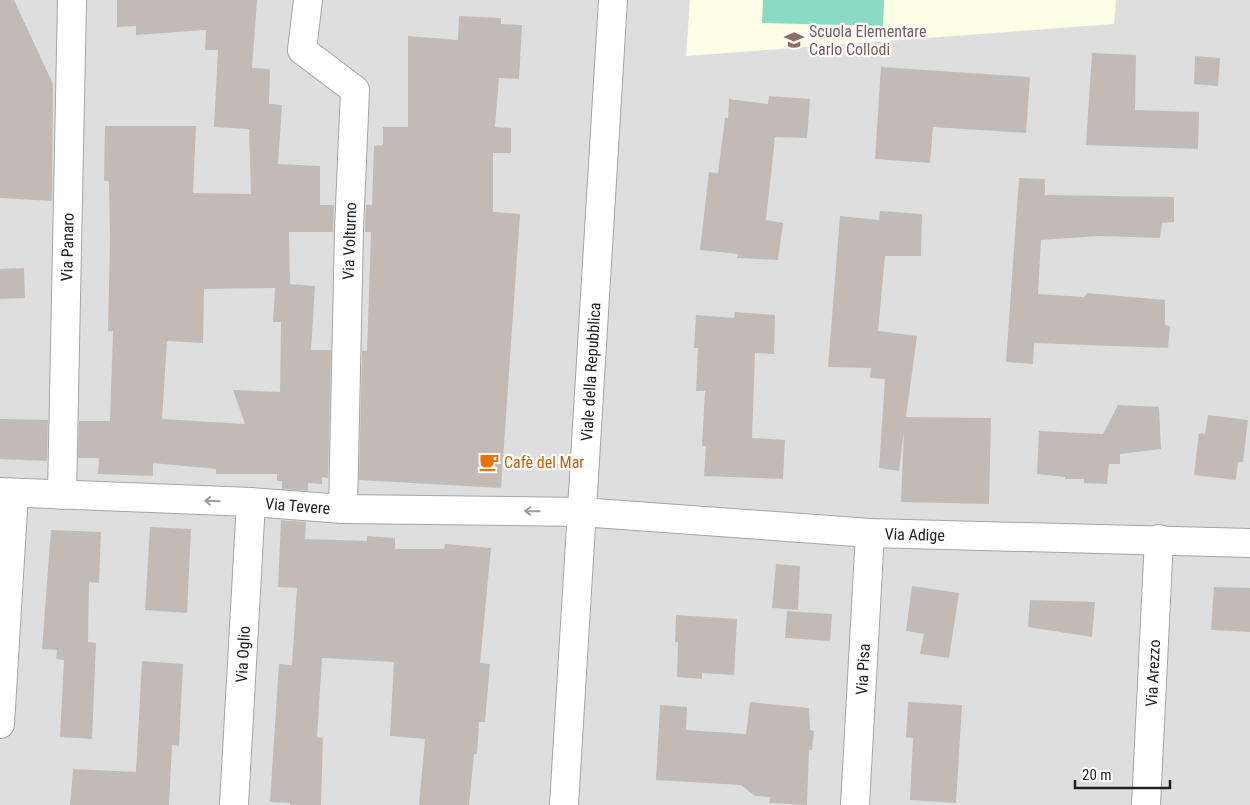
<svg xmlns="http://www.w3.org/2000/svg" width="1250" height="805" font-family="'Roboto Condensed',sans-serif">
<rect width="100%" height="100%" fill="#f1efe8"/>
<!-- residential -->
<path fill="#dfdede" d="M 0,0 L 1250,0 L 1250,805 L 0,805 Z"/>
<!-- education -->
<path fill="#fcfee5" d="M 690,0 L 1116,0 L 1114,24 L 686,56 Z"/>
<!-- pitch -->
<path fill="#8bdbc3" d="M 763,0 L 884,0 L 883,26 L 762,23 Z"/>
<!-- building -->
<path fill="#c2bbb5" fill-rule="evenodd" d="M 0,0 L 14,0 L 53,84 L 52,201 L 0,198 Z
M 117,0 L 257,0 L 252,68 L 270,69 L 269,104 L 282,105 L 278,164 L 320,166 L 320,205 L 334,205 L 333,232 L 289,232 L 290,284 L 315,286 L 311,350 L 331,350 L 328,478 L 322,477 L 322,484 L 308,483 L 308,491 L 282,489 L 282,481 L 277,481 L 277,474 L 216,474 L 216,469 L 153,463 L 153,476 L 98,474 L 99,458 L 78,458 L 79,421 L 110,421 L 113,331 L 108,331 L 110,242 L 109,181 L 104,181 L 105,126 L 196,126 L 193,193 L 251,194 L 249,129 L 214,127 L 218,50 L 205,50 L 206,30 L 136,35 L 136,26 L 117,27 ZM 275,288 L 273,322 L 281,322 L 280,392 L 233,390 L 245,424 L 162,419 L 167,341 L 203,343 L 204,289 Z
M 459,16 L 501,18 L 501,24 L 522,25 L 519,79 L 499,78 L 495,127 L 511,128 L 511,153 L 493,153 L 493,212 L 520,214 L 501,488 L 359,480 L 362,351 L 367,351 L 371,232 L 365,232 L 366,205 L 372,205 L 374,146 L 383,145 L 383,127 L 408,127 L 408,36 L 458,40 Z
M 1092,53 L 1136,55 L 1135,110 L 1199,112 L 1198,149 L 1086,145 Z
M 1195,56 L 1220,58 L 1218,86 L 1194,84 Z
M 881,67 L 1030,77 L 1026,133 L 933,127 L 930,163 L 875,159 Z
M 769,96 L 810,99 L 807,138 L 775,137 L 766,220 L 783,223 L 778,260 L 737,258 L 738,254 L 700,250 L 709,172 L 718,173 L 725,118 L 728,118 L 729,99 L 768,104 Z
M 1019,178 L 1045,179 L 1045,195 L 1174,197 L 1174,222 L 1162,223 L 1160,238 L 1100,236 L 1041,240 L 1038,294 L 1084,297 L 1087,293 L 1165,300 L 1165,325 L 1170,326 L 1168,348 L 1034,343 L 1033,364 L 1006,362 Z
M 880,211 L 922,214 L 921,256 L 885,256 L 878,331 L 917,336 L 906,417 L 991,418 L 989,504 L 901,502 L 904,430 L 899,471 L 879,468 L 885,379 L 870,378 L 871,368 L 828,367 L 840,216 L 879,220 Z
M 24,268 L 25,298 L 0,299 L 0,269 Z
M 735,312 L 775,315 L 774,354 L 755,353 L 752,438 L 785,440 L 783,479 L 704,476 L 706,446 L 702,446 L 705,391 L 696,391 L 698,348 L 694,348 L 696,315 L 734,318 Z
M 1118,405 L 1159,407 L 1161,449 L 1120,454 L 1120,464 L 1109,464 L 1107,484 L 1084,483 L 1084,479 L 1065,479 L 1065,477 L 1037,474 L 1039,431 L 1103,434 Z
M 1208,415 L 1248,420 L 1243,462 L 1238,462 L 1236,480 L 1194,475 L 1199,433 L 1205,434 Z
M 0,419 L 48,420 L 47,461 L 0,459 Z
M 281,520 L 306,522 L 305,539 L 367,541 L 367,536 L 395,538 L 395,549 L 444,549 L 445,544 L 491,548 L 480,663 L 490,664 L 485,722 L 479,722 L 477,754 L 474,754 L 469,805 L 419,805 L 425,739 L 390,736 L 394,662 L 322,658 L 317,737 L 323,738 L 321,805 L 290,805 L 290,803 L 270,802 L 279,664 L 292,665 L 297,588 L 278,587 Z
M 150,527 L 191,529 L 187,613 L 145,610 Z
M 51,530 L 101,532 L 99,583 L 89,582 L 88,642 L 96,643 L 92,739 L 60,737 L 64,660 L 56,659 L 57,650 L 42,649 Z
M 776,564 L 800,566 L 798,610 L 772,608 Z
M 912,586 L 959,593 L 949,658 L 920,654 L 924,634 L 906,631 Z
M 1214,587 L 1250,588 L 1250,632 L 1211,630 Z
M 1030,600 L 1095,602 L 1092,637 L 1028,627 Z
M 787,611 L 832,614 L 830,641 L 785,638 Z
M 676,615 L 737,619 L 734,675 L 702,673 L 702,679 L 677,677 L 678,642 L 675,642 Z
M 142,661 L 183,664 L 179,746 L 172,745 L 169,805 L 70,805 L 73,769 L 136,772 Z
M 750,702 L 809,708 L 810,730 L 814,731 L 812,750 L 809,750 L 807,805 L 769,803 L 770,797 L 755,796 L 741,785 L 656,780 L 660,705 L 687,707 L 686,730 L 746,734 Z
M 908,702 L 962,705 L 956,803 L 910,800 L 913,738 L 906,737 Z"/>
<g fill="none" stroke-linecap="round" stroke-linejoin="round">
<defs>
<g id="minor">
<path d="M 308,0 L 302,50 L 355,90 L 349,230 L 343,509"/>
<path id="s1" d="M 0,492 L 251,502 L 343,509 L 581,512 L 870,533 L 1250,543"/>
<path id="s2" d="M 62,495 L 72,0"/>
<path d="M 0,724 L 14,493"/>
<path id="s3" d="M 234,805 L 251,502"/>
<path id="s4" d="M 564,805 L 613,0"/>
<path id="s5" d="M 855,805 L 870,533"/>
<path id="s6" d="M 1146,805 L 1159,539"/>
</g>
</defs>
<!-- minor casing -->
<use href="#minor" stroke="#a5a5a5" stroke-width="30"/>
<!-- minor -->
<use href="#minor" stroke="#fff" stroke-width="28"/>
</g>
<!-- one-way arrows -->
<defs><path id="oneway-shaft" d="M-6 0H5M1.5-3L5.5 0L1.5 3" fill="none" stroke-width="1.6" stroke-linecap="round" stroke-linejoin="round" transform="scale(1.25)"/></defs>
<g stroke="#9b9b9b">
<use href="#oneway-shaft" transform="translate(212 501) rotate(-178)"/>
<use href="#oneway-shaft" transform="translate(532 511) rotate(-179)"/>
</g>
<!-- icons -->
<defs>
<symbol id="school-bare" viewBox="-9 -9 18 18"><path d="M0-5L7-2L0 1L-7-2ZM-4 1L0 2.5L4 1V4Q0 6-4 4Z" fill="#8d6e63" stroke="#fff" stroke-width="2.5" paint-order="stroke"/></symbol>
<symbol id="cafe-bare" viewBox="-9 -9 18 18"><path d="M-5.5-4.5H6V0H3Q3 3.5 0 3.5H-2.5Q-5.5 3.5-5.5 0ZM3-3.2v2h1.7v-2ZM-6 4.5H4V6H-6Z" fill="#e8710a" stroke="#fff" stroke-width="2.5" paint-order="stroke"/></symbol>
</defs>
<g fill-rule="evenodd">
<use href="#school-bare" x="780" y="26" width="28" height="28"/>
<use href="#cafe-bare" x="475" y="448" width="28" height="28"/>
</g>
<g text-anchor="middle" stroke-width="4.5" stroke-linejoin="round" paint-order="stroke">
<!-- education labels -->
<g font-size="16" fill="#785e54" stroke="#fff" text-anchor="start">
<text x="809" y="37">Scuola Elementare<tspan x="809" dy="18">Carlo Collodi</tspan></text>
</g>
<!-- street labels -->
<g font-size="16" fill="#212121" stroke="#fff">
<text transform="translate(349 241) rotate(-88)" y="6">Via Volturno</text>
<text dy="6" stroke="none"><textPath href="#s2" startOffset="248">Via Panaro</textPath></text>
<text dy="6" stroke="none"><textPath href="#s4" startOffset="434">Viale della Repubblica</textPath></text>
<text dy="6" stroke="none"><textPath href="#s1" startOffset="298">Via Tevere</textPath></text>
<text dy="6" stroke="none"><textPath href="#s1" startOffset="916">Via Adige</textPath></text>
<text dy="6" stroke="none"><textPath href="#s3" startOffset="151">Via Oglio</textPath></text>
<text dy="6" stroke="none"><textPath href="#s5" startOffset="136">Via Pisa</textPath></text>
<text dy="6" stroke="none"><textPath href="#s6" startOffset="132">Via Arezzo</textPath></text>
</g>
<!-- food labels -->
<g font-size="16" fill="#c56008" stroke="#fff" text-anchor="start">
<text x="504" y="468">Cafè del Mar</text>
</g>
</g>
<!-- scale -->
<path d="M1075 780v8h95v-8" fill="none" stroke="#212121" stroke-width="2.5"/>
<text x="1082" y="780" font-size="15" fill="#212121" stroke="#ffffff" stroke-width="4" paint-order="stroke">20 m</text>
</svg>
